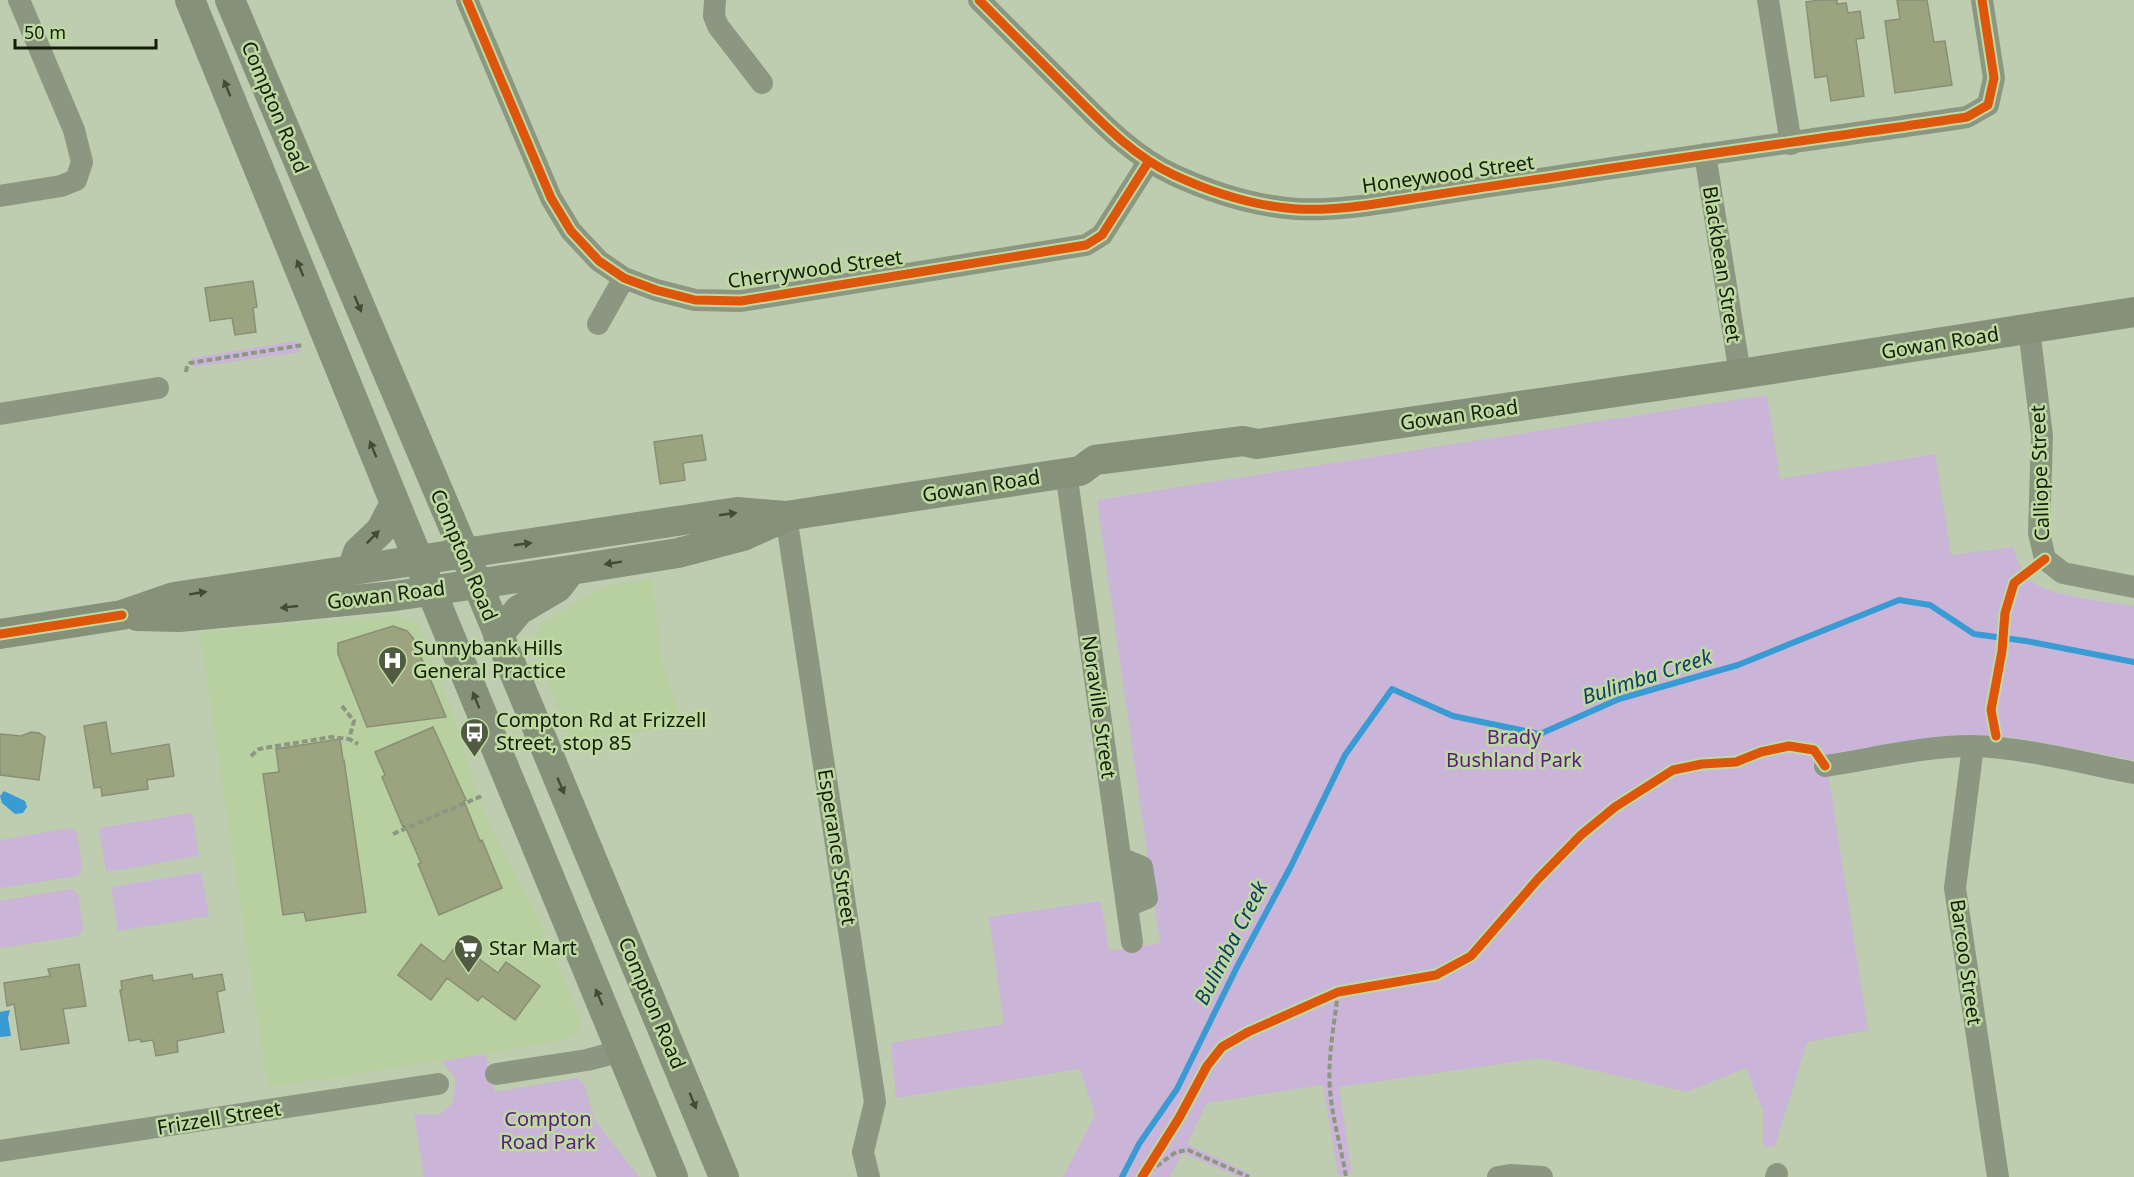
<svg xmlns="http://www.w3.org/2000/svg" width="2134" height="1177" font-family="'Noto Sans',sans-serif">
<rect width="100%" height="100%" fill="#becdaf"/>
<!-- built -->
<path fill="#b8d09f" d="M 652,578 L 661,659 L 683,725 L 572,742 L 533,642 L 540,624 L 604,587 Z
M 396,615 L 418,626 L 455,719 L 476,790 L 490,827 L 538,917 L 581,1021 L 577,1031 L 567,1039 L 485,1054 L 268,1087 L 200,633 Z"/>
<!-- green -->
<path fill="#cab5d8" d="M 296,341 L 301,352 L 193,367 L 190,358 Z
M 1767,395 L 1780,479 L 1935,454 L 1951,555 L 2013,547 C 2017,559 2020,570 2030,580 C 2047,596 2110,602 2134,606 L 2134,760 L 2011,737 L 1963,738 L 1826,760 L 1868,1030 L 1807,1042 L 1775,1146 L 1763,1147 L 1763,1111 L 1746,1068 L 1687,1092 L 1541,1058 L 1339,1087 L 1352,1174 L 1338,1176 L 1323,1085 L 1207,1103 L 1187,1144 L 1251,1174 L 1249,1177 L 1239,1177 L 1182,1153 L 1170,1177 L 1063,1177 L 1095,1115 L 1080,1069 L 896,1098 L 891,1043 L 1004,1024 L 989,917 L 1101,901 L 1109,951 L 1160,943 L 1097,500 Z
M 192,813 L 199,856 L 106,872 L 99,828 Z
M 71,828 L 77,833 L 82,867 L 78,876 L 0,888 L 0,840 Z
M 201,872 L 209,916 L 118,931 L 111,887 Z
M 72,889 L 78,894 L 83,929 L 78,936 L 0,948 L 0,901 Z
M 485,1054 L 495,1092 L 578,1078 L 585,1086 L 594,1119 L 639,1177 L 424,1177 L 414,1114 L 438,1115 L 454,1102 L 455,1078 L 442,1061 Z"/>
<!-- water -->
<path fill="#399bd3" d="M 4,791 L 25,801 L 27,807 L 23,813 L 15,814 L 2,803 L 0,796 Z
M 10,1010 L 8,1018 L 11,1036 L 0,1037 L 0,1012 Z"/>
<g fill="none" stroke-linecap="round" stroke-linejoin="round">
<!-- stream -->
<path stroke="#399bd3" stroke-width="6" d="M 1122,1177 L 1139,1144 L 1177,1089 L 1238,965 L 1291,866 L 1345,755 L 1392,689 L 1453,716 L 1540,734 L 1619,699 L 1738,665 L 1899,600 L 1930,605 L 1974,634 L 2026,641 L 2134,662"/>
</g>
<!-- building -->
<path fill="#9ca37f" stroke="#888f76" stroke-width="1.5" d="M 1820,0 L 1837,0 L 1837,4 L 1846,3 L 1848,13 L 1860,11 L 1864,38 L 1856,39 L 1864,96 L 1831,101 L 1827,76 L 1815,78 L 1806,2 Z
M 1897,0 L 1927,0 L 1934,42 L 1945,41 L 1952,85 L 1895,93 L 1885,21 L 1900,19 Z
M 253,281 L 257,307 L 253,308 L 256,332 L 235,335 L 232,318 L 210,321 L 205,288 Z
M 702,435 L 706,460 L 683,463 L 685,480 L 660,484 L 654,442 Z
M 393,626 L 407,631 L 413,638 L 446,717 L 367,727 L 338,654 L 338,643 Z
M 106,722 L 111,754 L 169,744 L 174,776 L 147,780 L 148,789 L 102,796 L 101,787 L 94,788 L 84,726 Z
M 433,727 L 466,800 L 464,801 L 480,841 L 482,840 L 502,888 L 439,915 L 418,864 L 421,863 L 405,826 L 403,827 L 382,777 L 385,775 L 375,752 Z
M 31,732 L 39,733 L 45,737 L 39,780 L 0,775 L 0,734 L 21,736 Z
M 340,739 L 343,760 L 344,760 L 366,912 L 306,921 L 304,912 L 283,915 L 263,774 L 279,772 L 276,749 Z
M 458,943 L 498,973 L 506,962 L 540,986 L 515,1020 L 482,996 L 478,1001 L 447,978 L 431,1000 L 398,975 L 421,944 L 444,962 Z
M 79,964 L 86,1006 L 63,1009 L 69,1043 L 21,1050 L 14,1004 L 7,1006 L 4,983 L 50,976 L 48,969 Z
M 192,974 L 193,979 L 222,974 L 225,990 L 217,992 L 224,1032 L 177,1041 L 178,1052 L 156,1056 L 153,1040 L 141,1042 L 140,1039 L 129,1041 L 120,990 L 122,990 L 121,981 L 152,975 L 153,981 Z"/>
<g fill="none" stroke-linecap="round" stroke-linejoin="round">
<!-- path -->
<path stroke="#8c9681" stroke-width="4" stroke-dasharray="6 3" stroke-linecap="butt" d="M 186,372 L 187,366 L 190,363 L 303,345
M 342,706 L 354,721 L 349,739 L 358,744
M 251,756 L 259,749 L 331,737 L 349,739
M 393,834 L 484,795
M 1338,992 C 1334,1027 1326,1064 1331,1099 C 1334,1125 1342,1151 1346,1177
M 1142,1177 L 1176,1152 L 1188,1150 L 1249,1177"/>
<!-- minor -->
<path stroke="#8c9781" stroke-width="22" d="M 467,0 L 551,198 L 571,231 L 599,261 L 624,278 L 656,290 L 695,300 L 741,301 L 1086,245 L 1102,235 L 1149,161
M 715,0 L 714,16 L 718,26 L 762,83
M 979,0 C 1009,30 1040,61 1070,91 C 1101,122 1133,156 1174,175 C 1213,193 1254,206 1297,209 C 1336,211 1376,204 1414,198 C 1459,191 1503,184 1547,178 C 1687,156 1827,138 1967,117 L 1988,105 L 1994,78 L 1982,0
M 1768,0 L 1791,144
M 1705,154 L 1740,374
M 0,196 L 61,186 L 76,180 L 82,162 L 74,130 L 19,0
M 598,324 L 624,278
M 2029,329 L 2042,436 L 2039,533 L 2045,559 L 2063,573 L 2134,587
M 0,414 L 158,388
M 1066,472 L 1132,942
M 786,516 L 875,1102 L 863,1152 L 869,1177
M 1973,746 L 1955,888 L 1998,1177
M 1825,766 C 1872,759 1925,746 1971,746 C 2022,747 2083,763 2134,773
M 1120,858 L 1142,867 L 1147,898 L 1127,906
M 496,1074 L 587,1060 L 621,1051
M 0,1151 L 438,1084
M 1498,1177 L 1510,1175 L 1542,1177
M 1776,1177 L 1777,1174"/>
<!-- major -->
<path stroke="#859178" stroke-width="30" d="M 190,0 L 395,503 L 673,1177
M 230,0 L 465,554 L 724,1177
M 352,570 L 358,552 L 381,530 L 395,503
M 137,616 L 179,617 L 285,607 L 395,596 L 571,570 L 678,553 L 743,536 L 783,518
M 0,634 L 122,615 L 174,597 L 737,512 L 786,516 L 1080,471 L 1095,460 L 1243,441 L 1257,444 L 1740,374 L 2134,312
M 498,635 L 519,610 L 558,587 L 571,570"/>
<defs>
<path id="cycleway" d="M 467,0 L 551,198 L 571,231 L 599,261 L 624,278 L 656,290 L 695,300 L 741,301 L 1086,245 L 1102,235 L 1149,161
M 979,0 C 1009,30 1040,61 1070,91 C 1101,122 1133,156 1174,175 C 1213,193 1254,206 1297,209 C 1336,211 1376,204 1414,198 C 1459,191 1503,184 1547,178 C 1687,156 1827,138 1967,117 L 1988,105 L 1994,78 L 1982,0
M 0,634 L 122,615
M 1996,736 L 1991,710 L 2002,651 L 2005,613 L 2014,583 L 2045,559
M 1142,1177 L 1179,1118 L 1207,1066 L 1222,1047 L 1248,1032 L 1338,992 L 1436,975 L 1471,956 L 1538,879 L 1581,835 L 1615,807 L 1673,770 L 1702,764 L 1736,762 L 1761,752 L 1789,746 L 1814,750 L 1825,766"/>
</defs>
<!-- cycleway casing -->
<use href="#cycleway" stroke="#bedaa2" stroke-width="13"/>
<!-- cycleway -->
<use href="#cycleway" stroke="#dd560c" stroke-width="9"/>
</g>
<!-- one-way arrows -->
<defs><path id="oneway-solid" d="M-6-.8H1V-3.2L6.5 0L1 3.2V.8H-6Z" transform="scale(1.5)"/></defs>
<g fill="#414b35">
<use href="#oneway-solid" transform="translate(227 88) rotate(-112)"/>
<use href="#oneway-solid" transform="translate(300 268) rotate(-112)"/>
<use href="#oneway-solid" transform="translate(358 304) rotate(67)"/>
<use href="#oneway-solid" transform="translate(373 449) rotate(-112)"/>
<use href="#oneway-solid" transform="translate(728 514) rotate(-8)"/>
<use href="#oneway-solid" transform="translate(373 537) rotate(-45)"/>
<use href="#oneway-solid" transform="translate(523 544) rotate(-8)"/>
<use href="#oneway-solid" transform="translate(613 563) rotate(171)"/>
<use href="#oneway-solid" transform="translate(198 593) rotate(-9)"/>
<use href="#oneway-solid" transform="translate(289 607) rotate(174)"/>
<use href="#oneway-solid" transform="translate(476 700) rotate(-112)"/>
<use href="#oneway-solid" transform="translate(561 786) rotate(67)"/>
<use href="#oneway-solid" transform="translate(599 997) rotate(-113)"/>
<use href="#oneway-solid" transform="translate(693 1101) rotate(68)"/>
</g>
<!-- icons -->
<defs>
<symbol id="hospital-pin" viewBox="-11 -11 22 30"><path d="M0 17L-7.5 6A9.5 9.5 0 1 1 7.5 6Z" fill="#505b42" stroke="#bedaa2"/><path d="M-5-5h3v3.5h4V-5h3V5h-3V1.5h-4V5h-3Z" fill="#fff"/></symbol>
<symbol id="bus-pin" viewBox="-11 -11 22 30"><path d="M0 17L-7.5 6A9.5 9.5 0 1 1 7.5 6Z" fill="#505b42" stroke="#bedaa2"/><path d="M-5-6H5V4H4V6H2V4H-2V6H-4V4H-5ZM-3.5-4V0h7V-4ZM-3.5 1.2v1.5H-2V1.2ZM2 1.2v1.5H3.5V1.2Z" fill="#fff"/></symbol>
<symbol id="supermarket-pin" viewBox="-11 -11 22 30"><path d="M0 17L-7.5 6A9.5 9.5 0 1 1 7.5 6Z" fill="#505b42" stroke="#bedaa2"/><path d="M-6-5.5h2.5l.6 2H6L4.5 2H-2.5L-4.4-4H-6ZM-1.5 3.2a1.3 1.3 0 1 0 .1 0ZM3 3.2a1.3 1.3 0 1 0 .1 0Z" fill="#fff"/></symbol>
</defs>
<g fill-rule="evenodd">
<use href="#hospital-pin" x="376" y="644" width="33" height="45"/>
<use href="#bus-pin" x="458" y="716" width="33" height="45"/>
<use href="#supermarket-pin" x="452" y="932" width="33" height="45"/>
</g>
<g text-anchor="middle" stroke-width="5" stroke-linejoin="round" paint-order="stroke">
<!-- street labels -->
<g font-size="20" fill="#141d08" stroke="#bedaa2">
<text transform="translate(275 107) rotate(67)" y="7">Compton Road</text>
<text transform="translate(1448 174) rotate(-8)" y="7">Honeywood Street</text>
<text transform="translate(1722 264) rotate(81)" y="7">Blackbean Street</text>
<text transform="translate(815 269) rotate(-8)" y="7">Cherrywood Street</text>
<text transform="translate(1940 343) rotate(-9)" y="7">Gowan Road</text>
<text transform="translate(1459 415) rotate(-8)" y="7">Gowan Road</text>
<text transform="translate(2040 473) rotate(-92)" y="7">Calliope Street</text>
<text transform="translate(981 486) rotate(-9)" y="7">Gowan Road</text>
<text transform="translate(464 555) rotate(67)" y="7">Compton Road</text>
<text transform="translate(386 595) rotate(-7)" y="7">Gowan Road</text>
<text transform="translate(1099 707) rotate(82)" y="7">Noraville Street</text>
<text transform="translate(837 847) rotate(81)" y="7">Esperance Street</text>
<text transform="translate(1966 962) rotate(82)" y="7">Barcoo Street</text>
<text transform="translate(652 1003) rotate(67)" y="7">Compton Road</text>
<text transform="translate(219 1118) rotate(-9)" y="7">Frizzell Street</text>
</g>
<!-- poi labels -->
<g font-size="20" fill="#141d08" stroke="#bedaa2" text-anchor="start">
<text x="413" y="655">Sunnybank Hills<tspan x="413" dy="23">General Practice</tspan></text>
<text x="496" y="727">Compton Rd at Frizzell<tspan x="496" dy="23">Street, stop 85</tspan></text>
<text x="489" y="955">Star Mart</text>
</g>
<!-- park labels -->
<g font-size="20" fill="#5b1c80" stroke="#bedaa2">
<text x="1514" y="744">Brady<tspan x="1514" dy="23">Bushland Park</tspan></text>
<text x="548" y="1126">Compton<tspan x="548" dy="23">Road Park</tspan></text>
</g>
<!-- water labels -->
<g font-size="21" font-style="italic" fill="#143d63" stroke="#bedaa2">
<text transform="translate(1647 677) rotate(-18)" y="7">Bulimba Creek</text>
<text transform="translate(1231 943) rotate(-63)" y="7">Bulimba Creek</text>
</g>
</g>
<!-- scale -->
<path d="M15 39v9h141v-9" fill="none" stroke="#141d08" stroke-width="3"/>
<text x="24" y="39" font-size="18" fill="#141d08" stroke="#bedaa2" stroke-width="4.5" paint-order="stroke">50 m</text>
</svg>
